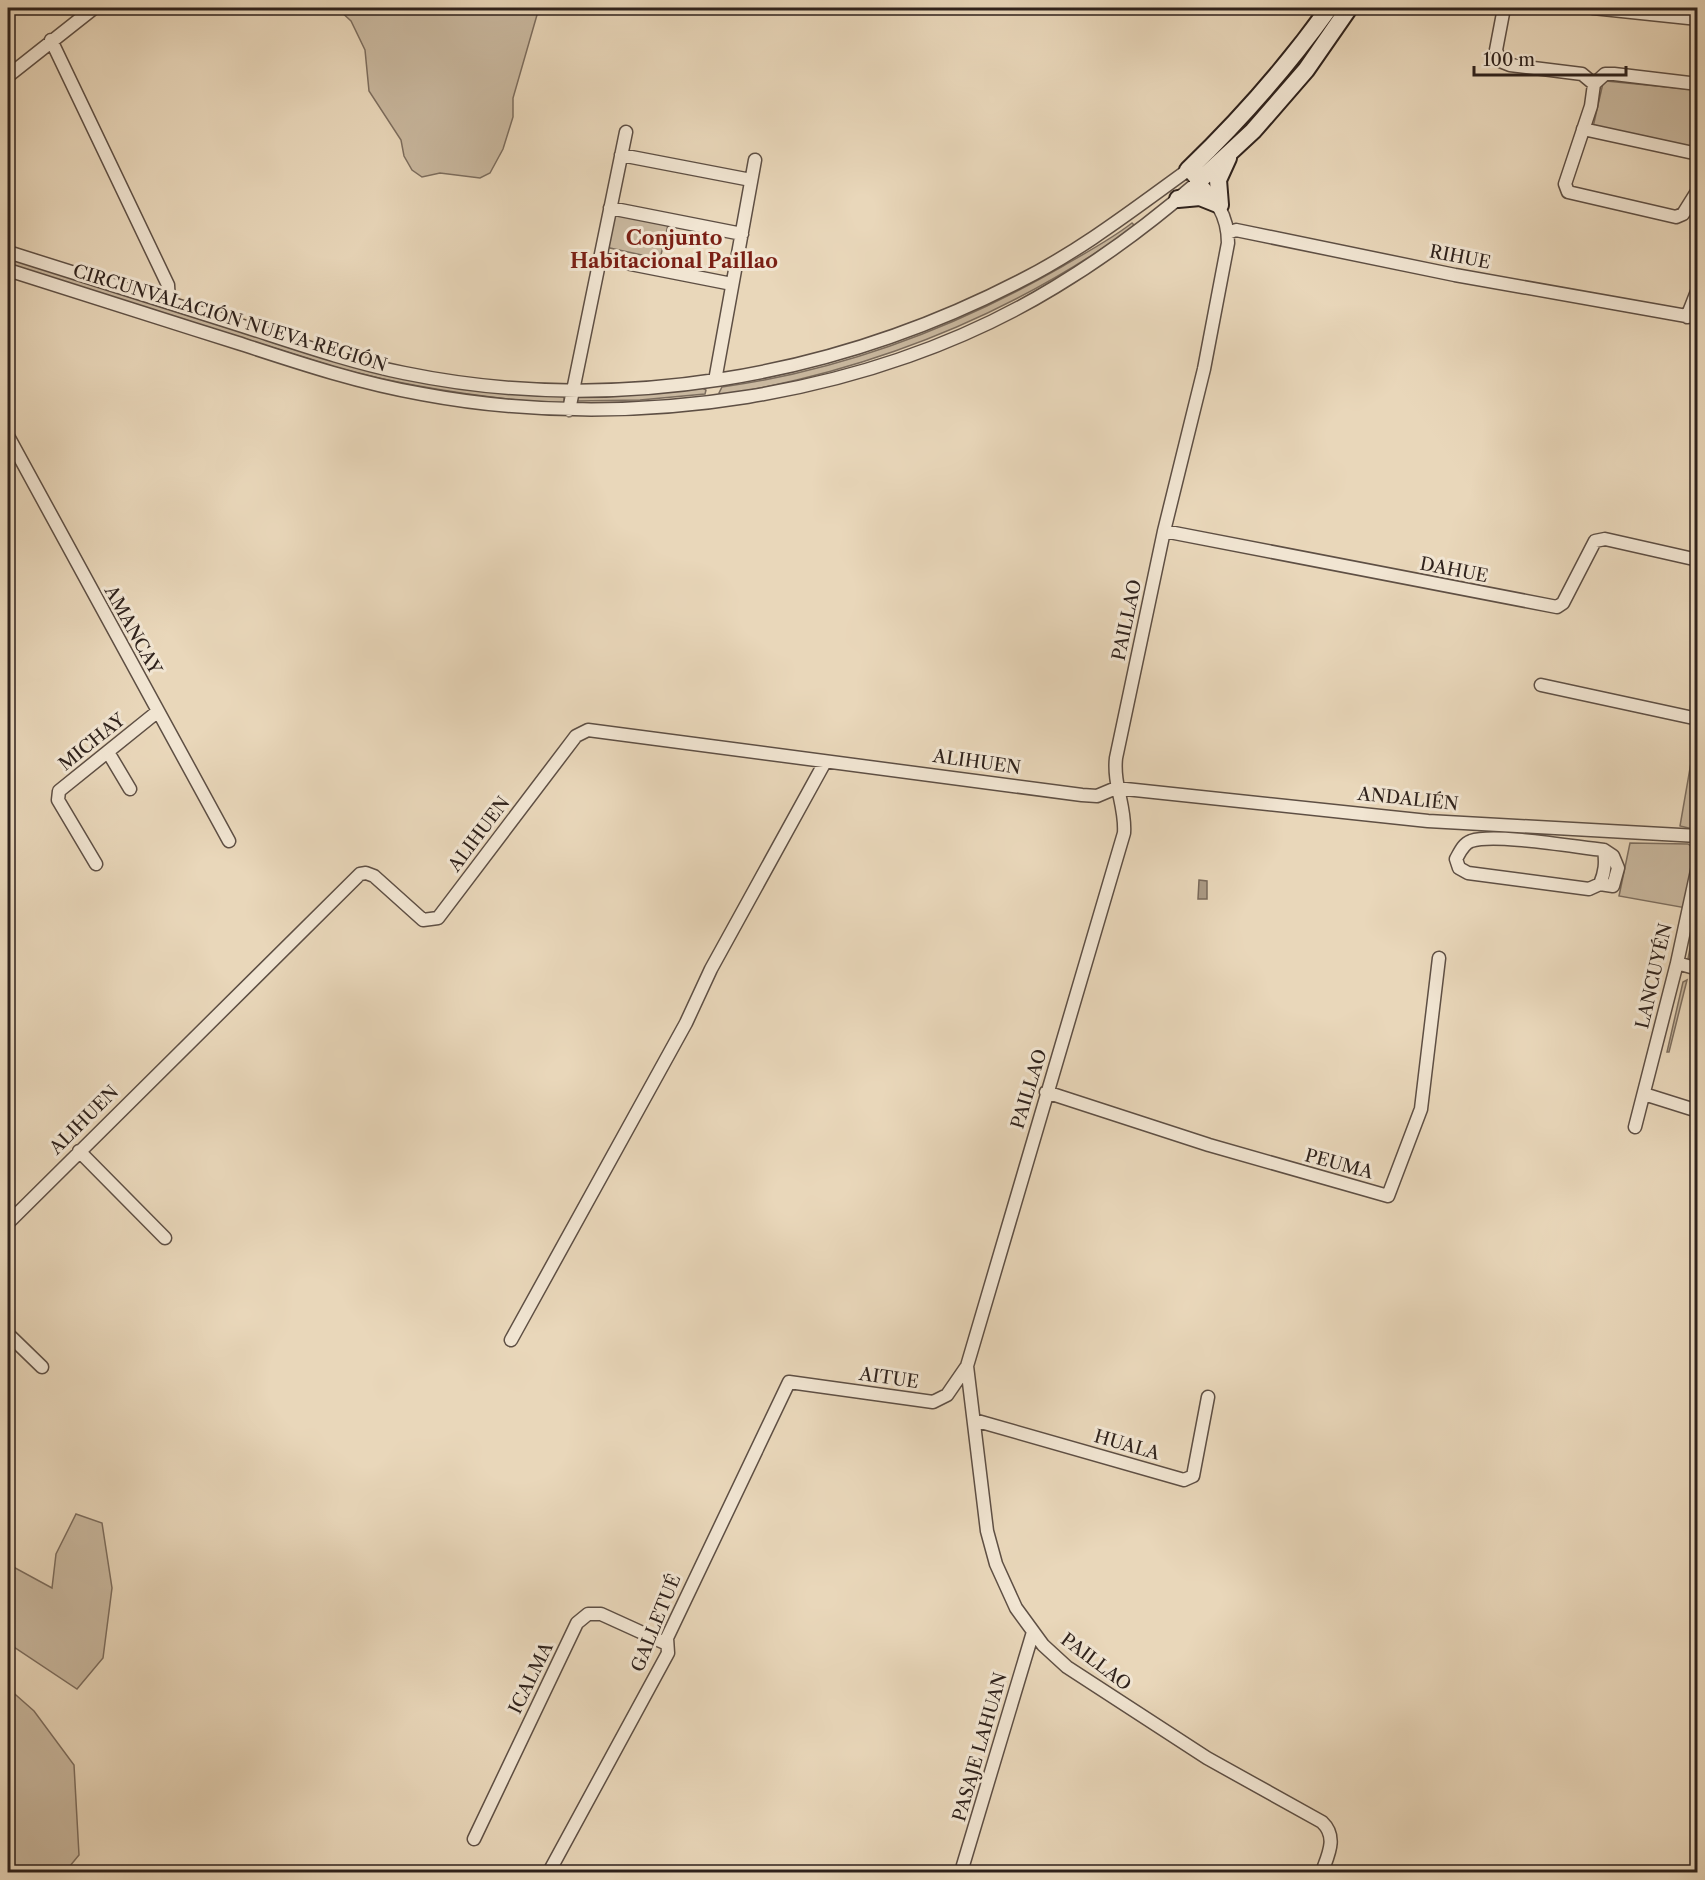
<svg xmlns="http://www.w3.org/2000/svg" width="1705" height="1880" font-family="'Libre Caslon Text',serif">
<rect width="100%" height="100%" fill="#e9d7ba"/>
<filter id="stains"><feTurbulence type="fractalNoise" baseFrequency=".00333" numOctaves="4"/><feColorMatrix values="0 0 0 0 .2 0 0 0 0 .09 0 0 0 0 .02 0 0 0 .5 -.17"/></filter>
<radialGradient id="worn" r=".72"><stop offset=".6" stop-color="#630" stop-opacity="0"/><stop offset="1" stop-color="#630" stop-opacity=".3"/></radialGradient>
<!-- green -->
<path fill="#c9b89f" stroke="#7c6d5e" stroke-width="1.5" d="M 337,8 L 539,8 L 513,98 L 513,117 L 503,149 L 490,173 L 480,178 L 440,173 L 422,177 L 412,170 L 404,156 L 401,140 L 369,91 L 365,50 L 351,21 Z
M 1335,8 L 1342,8 C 1302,67 1258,123 1200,167 L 1265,107 L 1275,88 Z
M 1606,81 L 1697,90 L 1697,150 L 1593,127 L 1603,83 Z
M 614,214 L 668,225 L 660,259 L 610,248 L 607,243 Z
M 1132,223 L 1135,226 C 1011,315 873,370 723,395 L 719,393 L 722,387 C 843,370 957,327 1063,266 C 1087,252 1110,240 1132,223 Z
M 8,257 L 344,363 L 491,392 L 564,396 L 564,402 L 561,404 C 485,398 412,388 338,368 L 8,265 Z
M 701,387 L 706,390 L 705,394 L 640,400 L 576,401 L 575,394 Z
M 1697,728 L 1698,728 L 1697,830 L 1680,826 Z
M 1630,843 L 1688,844 L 1695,849 L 1686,908 L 1619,896 Z
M 1693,933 L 1697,934 L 1693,960 L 1688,959 Z
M 1687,980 L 1669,1052 L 1667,1052 L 1683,982 Z
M 76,1514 L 102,1523 L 112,1588 L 103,1658 L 77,1689 L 8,1643 L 8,1564 L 52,1588 L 56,1554 Z
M 8,1688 L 34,1711 L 74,1765 L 79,1855 L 65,1872 L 8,1872 Z"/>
<!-- water -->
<path fill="#aa9984" stroke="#79695a" stroke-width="1.5" d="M 1199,880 L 1207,881 L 1207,899 L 1198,899 Z"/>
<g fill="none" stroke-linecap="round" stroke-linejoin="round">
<defs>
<path id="street" d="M 1504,8 L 1496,50 L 1500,61 L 1510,65 L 1582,74 L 1594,84
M 1593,8 L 1698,19
M 51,40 L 168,285 L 169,303
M 8,76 L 94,8
M 1594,84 L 1591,106 L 1565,184 L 1568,192 L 1676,217 L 1683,214 L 1698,190
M 1594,84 L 1605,74 L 1614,74 L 1698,84
M 1583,129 L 1698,154
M 621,155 L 751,180
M 610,208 L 742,234
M 1228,233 L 1236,230 L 1455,275 L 1692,317
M 8,252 C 82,275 156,298 230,322 C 287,340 345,361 404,373 C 613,416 832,378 1020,281 C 1080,251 1134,209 1188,170 C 1209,194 1228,208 1228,243 L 1204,369 L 1164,531 L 1116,758 C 1113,785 1126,807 1124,833 L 967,1366 L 987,1531 L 996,1564 L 1016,1608 L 1043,1645 L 1067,1667 L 1207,1758 L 1322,1822 C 1338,1837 1328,1855 1322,1872
M 600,258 L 732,284
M 8,270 C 84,294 161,319 238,343 C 299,363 359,383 422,394 C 629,433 873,398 1055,287 C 1105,257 1154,220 1198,182
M 1687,317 L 1698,289
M 716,375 L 755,160
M 569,410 L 626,132
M 8,436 L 229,841
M 1164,531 L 1557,607 L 1563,603 L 1595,541 L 1605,539 L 1698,560
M 1541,685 L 1698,719
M 108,752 L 130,789
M 96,864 L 58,800 L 59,791 L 157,712
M 1600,884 L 1613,886 L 1618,868 L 1613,856 L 1604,850 C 1575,847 1495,833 1471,841 C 1463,844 1460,852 1456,859 L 1459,868 L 1468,873 L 1589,889 L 1600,884 C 1605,872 1606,863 1604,850
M 1677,963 L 1698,969
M 1046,1092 L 1209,1145 L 1388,1196 L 1421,1109 L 1439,958
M 1644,1094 L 1698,1111
M 1635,1127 L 1677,963 L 1698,866
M 79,1151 L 165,1238
M 8,1223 L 360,874 L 366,873 L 374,876 L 423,920 L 438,918 L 576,736 L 588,730 L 1082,795 L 1097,796 L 1116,788 L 1428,821 L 1698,836
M 8,1334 L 42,1367
M 511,1340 L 686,1023 L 711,969 L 825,762
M 974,1420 L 1184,1480 L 1193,1476 L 1208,1397
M 474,1839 L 577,1623 L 588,1614 L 601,1614 L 667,1644
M 549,1872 L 668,1653 L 667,1638 L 789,1382 L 933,1402 L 947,1395 L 967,1366
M 961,1872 L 1033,1632"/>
<path id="secondary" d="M 1188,170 C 1241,119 1286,68 1329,8
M 1198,182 L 1253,131 L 1306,70 L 1349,8
M 1178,199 L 1200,197 L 1220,205 L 1218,180 L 1228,158"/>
</defs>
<!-- street casing -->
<use href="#street" stroke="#5e4f44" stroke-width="15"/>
<!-- secondary casing -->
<use href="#secondary" stroke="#2f221c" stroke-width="20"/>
<!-- street -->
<use href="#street" stroke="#f1e5d2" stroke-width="12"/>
<!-- secondary -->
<use href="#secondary" stroke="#f1e5d2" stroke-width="16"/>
</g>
<g text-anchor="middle" stroke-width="6" stroke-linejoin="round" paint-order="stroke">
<!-- street labels -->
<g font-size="18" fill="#2f221c" stroke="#f1e5d2">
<text transform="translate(1460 257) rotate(11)" y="6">RIHUE</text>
<text transform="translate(230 318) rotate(17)" y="6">CIRCUNVALACIÓN NUEVA REGIÓN</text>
<text transform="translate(1454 570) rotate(11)" y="6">DAHUE</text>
<text transform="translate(1127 620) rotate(-78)" y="6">PAILLAO</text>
<text transform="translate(133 630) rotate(61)" y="6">AMANCAY</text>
<text transform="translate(92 742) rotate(-39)" y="6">MICHAY</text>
<text transform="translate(977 762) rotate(8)" y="6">ALIHUEN</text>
<text transform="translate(1408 799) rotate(6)" y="6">ANDALIÉN</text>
<text transform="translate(479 834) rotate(-53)" y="6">ALIHUEN</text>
<text transform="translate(1654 976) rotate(-77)" y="6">LANCUYÉN</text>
<text transform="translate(1029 1089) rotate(-73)" y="6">PAILLAO</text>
<text transform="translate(84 1120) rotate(-45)" y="6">ALIHUEN</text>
<text transform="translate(1339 1164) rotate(15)" y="6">PEUMA</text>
<text transform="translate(889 1378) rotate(8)" y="6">AITUE</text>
<text transform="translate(1127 1445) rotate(16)" y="6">HUALA</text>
<text transform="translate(656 1623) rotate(-68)" y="6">GALLETUÉ</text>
<text transform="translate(1096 1662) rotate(37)" y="6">PAILLAO</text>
<text transform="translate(531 1678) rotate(-64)" y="6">ICALMA</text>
<text transform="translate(980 1747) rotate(-74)" y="6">PASAJE LAHUAN</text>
</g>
<!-- neighbourhood labels -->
<g font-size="20" font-weight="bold" fill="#7a1f14" stroke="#f1e5d2">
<text x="674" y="245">Conjunto<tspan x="674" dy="23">Habitacional Paillao</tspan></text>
</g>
</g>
<!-- margin -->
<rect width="1705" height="1880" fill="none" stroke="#e9d7ba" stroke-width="30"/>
<rect x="9" y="9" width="1687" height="1862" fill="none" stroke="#2f221c" stroke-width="3"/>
<rect x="15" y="15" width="1675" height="1850" fill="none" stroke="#2f221c" stroke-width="1.5"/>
<!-- scale -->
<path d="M1474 66v9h152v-9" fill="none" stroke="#2f221c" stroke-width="3"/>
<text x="1483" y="66" font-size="18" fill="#2f221c" stroke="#f1e5d2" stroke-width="4.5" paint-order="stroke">100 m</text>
<rect width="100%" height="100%" filter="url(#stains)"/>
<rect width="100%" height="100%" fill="url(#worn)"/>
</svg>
